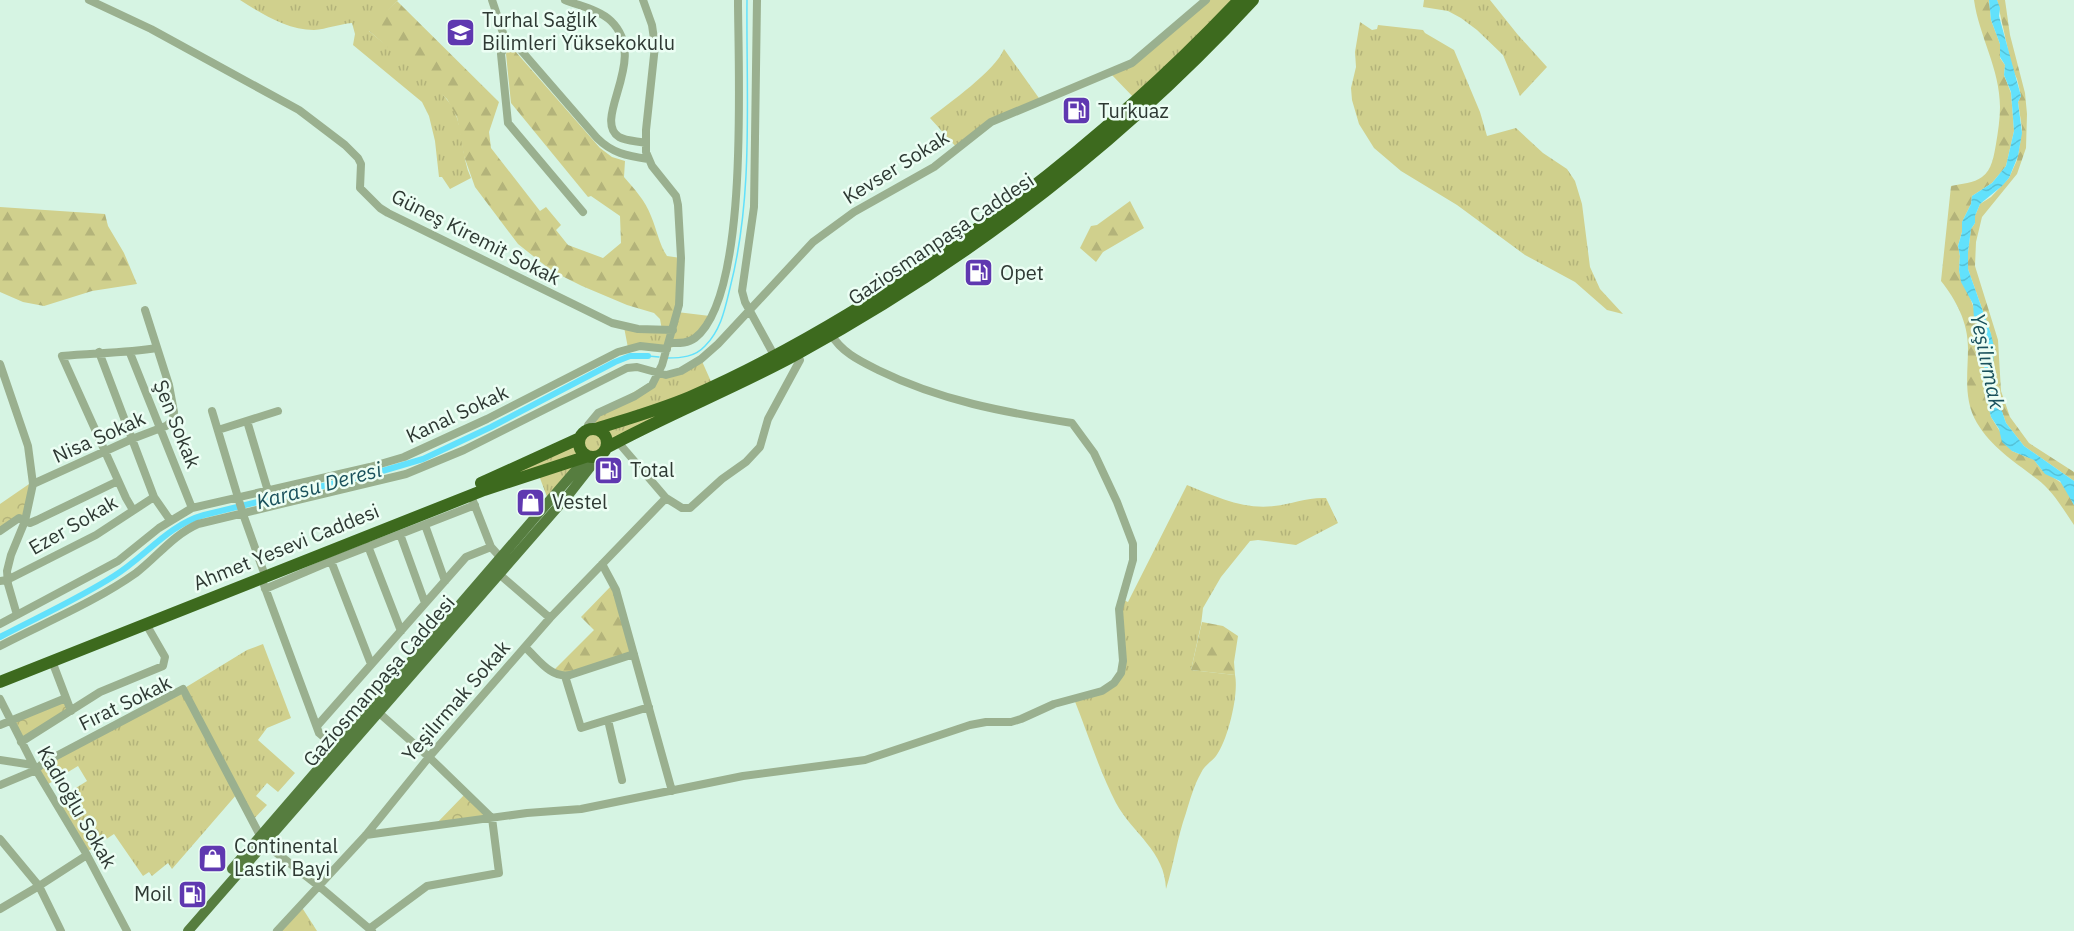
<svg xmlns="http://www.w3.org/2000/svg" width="2074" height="931" font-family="'IBM Plex Sans',sans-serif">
<defs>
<pattern id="grass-tufts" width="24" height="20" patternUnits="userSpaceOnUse" patternTransform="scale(1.5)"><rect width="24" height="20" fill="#d0d08d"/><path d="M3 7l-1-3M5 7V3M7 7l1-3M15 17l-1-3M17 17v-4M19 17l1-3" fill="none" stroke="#b3b37a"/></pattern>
<pattern id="forest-firs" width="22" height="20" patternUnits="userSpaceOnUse" patternTransform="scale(1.5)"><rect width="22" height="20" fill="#d0d08d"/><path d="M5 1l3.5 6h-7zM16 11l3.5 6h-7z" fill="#b3b37a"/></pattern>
<pattern id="park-crowns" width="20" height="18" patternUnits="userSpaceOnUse" patternTransform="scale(1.5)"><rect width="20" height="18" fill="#d0d08d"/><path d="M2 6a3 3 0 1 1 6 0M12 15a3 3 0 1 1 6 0" fill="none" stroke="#b3b37a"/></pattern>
<pattern id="water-waves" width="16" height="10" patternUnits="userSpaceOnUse" patternTransform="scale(1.5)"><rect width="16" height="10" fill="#62e1fc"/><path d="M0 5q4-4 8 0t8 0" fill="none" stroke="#55c2d8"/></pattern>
</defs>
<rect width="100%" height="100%" fill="#d6f4e3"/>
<!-- grass -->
<path fill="url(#grass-tufts)" d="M 240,0 L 398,0 L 369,31 C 389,48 444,89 454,110 C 464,132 461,157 471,178 L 450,189 L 442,177 L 439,177 L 435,141 L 429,116 L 422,102 L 353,45 L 355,34 L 352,23 C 339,24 327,29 314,30 C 287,30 262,14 240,0 Z
M 1206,0 L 1239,0 L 1137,101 L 1110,73 L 1125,67 Z
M 1424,0 L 1490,0 L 1518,35 L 1547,67 L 1520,96 L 1503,55 L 1477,30 L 1461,18 L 1448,11 L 1423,7 Z
M 1360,22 L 1372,30 L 1377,29 L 1378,25 L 1423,30 L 1425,33 L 1454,50 L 1480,112 L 1487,136 L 1516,128 L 1543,153 L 1567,169 L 1575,181 L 1582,204 L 1590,267 L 1600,289 L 1623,314 L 1607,310 L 1575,282 L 1525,255 L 1457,205 L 1401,171 L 1374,148 L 1359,124 L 1352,100 L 1351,88 L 1356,67 L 1355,52 Z
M 1004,49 L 1041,101 L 1000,117 L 958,149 L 930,118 C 949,103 995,71 1004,49 Z
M 677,312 L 710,316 C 702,330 683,346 666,349 C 654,350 640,348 628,348 L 624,327 L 672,330 Z
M 701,359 L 713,386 L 672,414 L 606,448 L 549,502 L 538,473 L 503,483 L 525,464 L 589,430 L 598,413 L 656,379 Z
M 1187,485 C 1214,496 1244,510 1274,506 C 1292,504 1308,497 1326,498 L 1338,523 L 1296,545 L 1258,540 L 1250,541 L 1221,577 L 1203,608 L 1201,625 L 1191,670 L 1235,675 C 1239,694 1228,740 1216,756 C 1211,762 1204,766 1201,773 C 1194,785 1190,800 1186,813 C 1177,838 1174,864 1166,889 C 1165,851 1133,834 1116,803 C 1099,770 1088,734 1074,699 L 1092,695 L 1121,673 L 1121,599 L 1128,602 Z
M 263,644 L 291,718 L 267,728 L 258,740 L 295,773 L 278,792 L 267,783 L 256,796 L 267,805 L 252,821 L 237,794 L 172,869 L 168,863 L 152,876 L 149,872 L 143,876 L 114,834 L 85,853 L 55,801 L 87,781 L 78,766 L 45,786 L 36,770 L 183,689 L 247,650 Z
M 301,906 L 317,931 L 277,931 Z"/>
<!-- forest -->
<path fill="url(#forest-firs)" d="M 1974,0 L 1989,0 L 1991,20 L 2000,44 L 2000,58 L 2005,65 L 2004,75 L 2011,93 L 2014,131 L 2006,166 L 1992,183 L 1972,196 L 1971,204 L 1962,222 L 1962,232 L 1958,246 L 1960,256 L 1959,270 L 1962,282 L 1968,292 L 1981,328 L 1985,360 L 1983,383 L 1991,417 L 2012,451 L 2034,460 L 2042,470 L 2063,484 L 2074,505 L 2074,525 C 2063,509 2053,491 2037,479 C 2015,462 1992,448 1977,423 C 1963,399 1968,374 1968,348 C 1968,322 1956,300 1941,281 L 1951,186 C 1961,184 1974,183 1982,177 C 1992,170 1994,155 1996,144 C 1998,132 2000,119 2000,107 C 2000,69 1979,36 1974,0 Z
M 1997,0 L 2005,0 L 2010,35 L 2025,93 L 2027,114 L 2026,148 L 2017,174 L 1982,217 L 1976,242 L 1975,266 L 1998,340 L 2001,391 L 2010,417 L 2029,443 L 2074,472 L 2074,481 L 2024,446 L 2006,423 L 1996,394 L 1991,334 L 1968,269 L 1968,252 L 1971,229 L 1975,223 L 1975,216 L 1980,204 L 1991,197 L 2009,178 L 2017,160 L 2020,144 L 2022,128 L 2018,102 L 2021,96 L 2017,79 L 2012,68 Z
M 397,1 L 499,102 L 489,132 L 491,148 L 540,211 L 546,207 L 561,225 L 556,230 L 568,245 L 603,258 L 621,243 L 620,216 L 591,196 L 588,197 L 511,103 L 506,54 L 507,51 L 512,50 L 515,51 L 600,148 L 612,157 L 625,161 L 624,177 C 635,190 645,200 651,216 C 657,230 659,244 667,256 L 681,258 L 673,330 L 662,330 L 660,319 L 654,313 L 627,305 L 582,286 L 552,271 L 518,244 L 475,187 L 464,156 L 457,117 L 447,99 L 368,30 Z
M 1130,201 L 1144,228 L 1103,252 L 1096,262 L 1080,248 L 1091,226 L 1097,225 Z
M 0,207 L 105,214 L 108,226 L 124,253 L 137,284 L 92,291 L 44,306 L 23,302 L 0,292 Z
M 613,584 L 634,654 L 567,676 L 552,672 L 594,630 L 581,617 Z
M 1202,622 L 1223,626 L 1238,636 L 1234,662 L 1235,675 L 1191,670 Z"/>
<!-- park -->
<path fill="url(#park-crowns)" d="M 32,482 L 25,521 L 19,518 L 0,530 L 0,504 Z
M 66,698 L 71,711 L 21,742 L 11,720 Z
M 466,793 L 492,818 L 434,826 Z"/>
<!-- water -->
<path fill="url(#water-waves)" d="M 1989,0 L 1997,0 L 2000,8 L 1999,16 L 2021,96 L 2018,102 L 2022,133 L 2018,156 L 2009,178 L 2002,186 L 1980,204 L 1975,216 L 1975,223 L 1971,229 L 1968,252 L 1968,269 L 1991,334 L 1994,347 L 1993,366 L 1996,394 L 2006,423 L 2024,446 L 2074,481 L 2074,505 L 2060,481 L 2045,474 L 2034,460 L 2012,451 L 2002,442 L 1999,429 L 1991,417 L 1983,383 L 1985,360 L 1981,331 L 1974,318 L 1973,304 L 1961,282 L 1959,270 L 1960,256 L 1958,246 L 1962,232 L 1962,222 L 1971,204 L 1972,196 L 1992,183 L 2006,166 L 2014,131 L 2011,92 L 2004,75 L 2005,65 L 2000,57 L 2000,44 L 1991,20 Z"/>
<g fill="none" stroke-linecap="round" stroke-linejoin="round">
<!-- stream -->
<path stroke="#62e1fc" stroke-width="1.5" d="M 648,356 L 659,357
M 667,358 C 681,358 695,357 705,346 C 721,330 725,309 730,288 C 754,195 746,96 747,0"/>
<!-- canal -->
<path stroke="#62e1fc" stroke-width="6" d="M 0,637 C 38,617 78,599 114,576 C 145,557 168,525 204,515 L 372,474 L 423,459 L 491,427 L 615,362 L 630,356 L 648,356"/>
<!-- minor -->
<path stroke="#9ab08f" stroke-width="8" d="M 89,0 L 151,29 L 299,110 L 345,145 L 358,158 L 361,164 L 360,188 L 380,208 L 388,213 L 612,323 L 638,329 L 673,330
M 492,0 L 507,45
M 565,0 C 580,6 600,10 611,21 C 650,59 591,119 619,137 C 626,141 637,141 646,143
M 757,0 L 754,207 L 742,291 L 745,302 L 774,355
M 583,212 L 508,123 L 501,54 L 505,46 L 513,45 L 519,48 L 597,138 C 612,153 627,156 648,159
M 669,343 C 678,343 687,344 695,338 C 750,296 738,69 738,0
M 99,352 L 154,497 L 170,520
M 130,353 L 192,508
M 0,364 L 28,446 L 33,484 L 25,521 L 11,555 L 7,571 L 8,584 L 17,615
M 212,411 L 243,514 L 263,570
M 247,421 L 268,491
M 218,430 L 278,411
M 589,430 L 588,425 L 598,413 L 635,396 L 652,385 L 662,365 L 679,305 L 681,258 L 678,205 L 676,196 L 652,166 L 646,152 L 646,130 L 655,46 L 652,25 L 643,0
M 33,484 L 132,439 L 166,426 L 172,421 L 174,412 L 169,385 L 145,310
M 666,498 L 682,508 L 690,508 L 722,479 L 746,462 L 760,447 L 768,419 L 800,360 L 797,354
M 473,501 L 491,547 L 501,558
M 133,510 L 126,498 L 62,356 C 94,353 126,353 157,348
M 425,525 L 445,581
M 0,531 L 19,518 L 30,523 L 37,520 L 118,481
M 400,534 L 425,603
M 368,546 L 401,631
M 331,561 L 371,664
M 602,564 L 616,590 L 672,791
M 499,574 L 550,618
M 0,581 L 7,580 L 96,535 L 154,497
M 264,585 L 319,733 L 340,751
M 265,589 L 331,561 L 475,505
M 0,624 L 118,561 L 159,528 L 192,508 L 370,467 L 404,457 L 487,419 L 618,352 L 640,346 L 667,349
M 0,646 C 44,623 95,602 136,573 C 157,557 173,535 198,524 L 406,474 L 464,450 L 627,368 L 637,367 L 666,375 L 681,371 L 701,359 L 718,344 L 813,242 L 854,212 L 934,167 L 991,122 L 1132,63 L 1206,0
M 525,647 C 538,659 551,679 570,675 L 634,654
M 52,661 L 71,711
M 565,676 L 581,728 L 649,707
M 0,699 L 36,770 L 87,855 L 127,931
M 608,720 L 622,780
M 0,725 L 66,698
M 317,726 L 466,557 L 491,547
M 21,742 L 100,692 L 163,666 L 165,657 L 146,624
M 0,760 L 33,765
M 0,785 L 36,770 L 43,763 L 183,689 L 264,843 L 320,887 L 372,931
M 366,835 L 527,813 L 581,809 L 743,776 L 865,760 L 970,725 L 986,722 L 1011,722 L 1021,719 L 1054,704 L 1102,691 L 1114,683 L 1121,673 L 1123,661 L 1119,609 L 1133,560 L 1133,544 L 1117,502 L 1094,453 L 1072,423 C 1004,412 941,401 878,370 C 860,361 841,352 831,334
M 0,839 L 39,886 L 61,931
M 0,909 L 39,886 L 87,855
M 369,929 L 427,886 L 499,873 L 492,818 L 429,757 L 378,712
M 277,931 L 366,835 L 429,757 L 550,618 L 666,498 L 618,442"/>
<!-- major -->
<path stroke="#567d3f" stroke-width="10" d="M 232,869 L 588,456
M 188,931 L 570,493 L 599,456"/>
<!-- highway -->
<path stroke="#3d6a1e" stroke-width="12" d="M 596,429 C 627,419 659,410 690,397 C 781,357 868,305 950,248 C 1056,174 1150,94 1239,0
M579 443a14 14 0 1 1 28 0a14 14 0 1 1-28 0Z
M 606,448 C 668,414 735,388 797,354 C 967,261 1121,143 1253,0
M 481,483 L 580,438
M 0,682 L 484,490 L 588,456"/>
</g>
<!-- icons -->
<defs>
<symbol id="university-square" viewBox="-11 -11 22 22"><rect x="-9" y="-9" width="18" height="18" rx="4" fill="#5f38b0" stroke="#ecfef4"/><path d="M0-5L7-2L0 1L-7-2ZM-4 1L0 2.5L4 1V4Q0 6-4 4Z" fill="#fff"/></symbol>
<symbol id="fuel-square" viewBox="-11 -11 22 22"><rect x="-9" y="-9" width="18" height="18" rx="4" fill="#5f38b0" stroke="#ecfef4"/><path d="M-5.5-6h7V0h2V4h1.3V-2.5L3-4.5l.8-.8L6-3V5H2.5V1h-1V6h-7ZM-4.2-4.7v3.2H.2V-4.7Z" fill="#fff"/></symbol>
<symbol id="shop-square" viewBox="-11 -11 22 22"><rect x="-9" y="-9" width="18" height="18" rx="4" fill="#5f38b0" stroke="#ecfef4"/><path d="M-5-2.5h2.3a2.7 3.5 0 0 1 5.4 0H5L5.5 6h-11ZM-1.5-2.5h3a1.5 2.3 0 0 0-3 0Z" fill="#fff"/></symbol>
</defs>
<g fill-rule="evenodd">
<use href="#university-square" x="444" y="16" width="33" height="33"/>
<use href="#fuel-square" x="1060" y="94" width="33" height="33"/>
<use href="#fuel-square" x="962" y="256" width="33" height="33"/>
<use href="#fuel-square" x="592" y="454" width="33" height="33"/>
<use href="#shop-square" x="514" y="486" width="33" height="33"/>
<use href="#shop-square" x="196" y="842" width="33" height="33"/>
<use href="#fuel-square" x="176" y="878" width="33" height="33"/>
</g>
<g text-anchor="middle" stroke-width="5" stroke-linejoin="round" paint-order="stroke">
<!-- poi labels -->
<g font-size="20" fill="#2e3933" stroke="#ecfef4" text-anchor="start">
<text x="482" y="27">Turhal Sağlık<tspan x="482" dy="23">Bilimleri Yüksekokulu</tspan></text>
<text x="1098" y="118">Turkuaz</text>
<text x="1000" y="280">Opet</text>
<text x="630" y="477">Total</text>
<text x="552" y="509">Vestel</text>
<text x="234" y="853">Continental<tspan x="234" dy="23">Lastik Bayi</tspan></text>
<text x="172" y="901" text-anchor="end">Moil</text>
</g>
<!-- street labels -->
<g font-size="20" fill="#2e3933" stroke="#ecfef4">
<text transform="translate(896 167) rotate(-32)" y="7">Kevser Sokak</text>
<text transform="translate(476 237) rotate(27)" y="7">Güneş Kiremit Sokak</text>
<text transform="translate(941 239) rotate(-34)" y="7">Gaziosmanpaşa Caddesi</text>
<text transform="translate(457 414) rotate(-25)" y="7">Kanal Sokak</text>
<text transform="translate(177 424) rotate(68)" y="7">Şen Sokak</text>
<text transform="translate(99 437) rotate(-24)" y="7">Nisa Sokak</text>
<text transform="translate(73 525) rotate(-30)" y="7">Ezer Sokak</text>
<text transform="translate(286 547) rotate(-22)" y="7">Ahmet Yesevi Caddesi</text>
<text transform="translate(379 681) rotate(-49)" y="7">Gaziosmanpaşa Caddesi</text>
<text transform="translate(456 701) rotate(-49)" y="7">Yeşilırmak Sokak</text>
<text transform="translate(125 703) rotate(-26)" y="7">Fırat Sokak</text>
<text transform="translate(77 807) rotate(60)" y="7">Kadıoğlu Sokak</text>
</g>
<!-- water labels -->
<g font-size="21" font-style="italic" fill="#1a515c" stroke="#ecfef4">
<text transform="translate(1987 361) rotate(78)" y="7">Yeşilırmak</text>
<text transform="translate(319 486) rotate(-15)" y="7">Karasu Deresi</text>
</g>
</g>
</svg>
